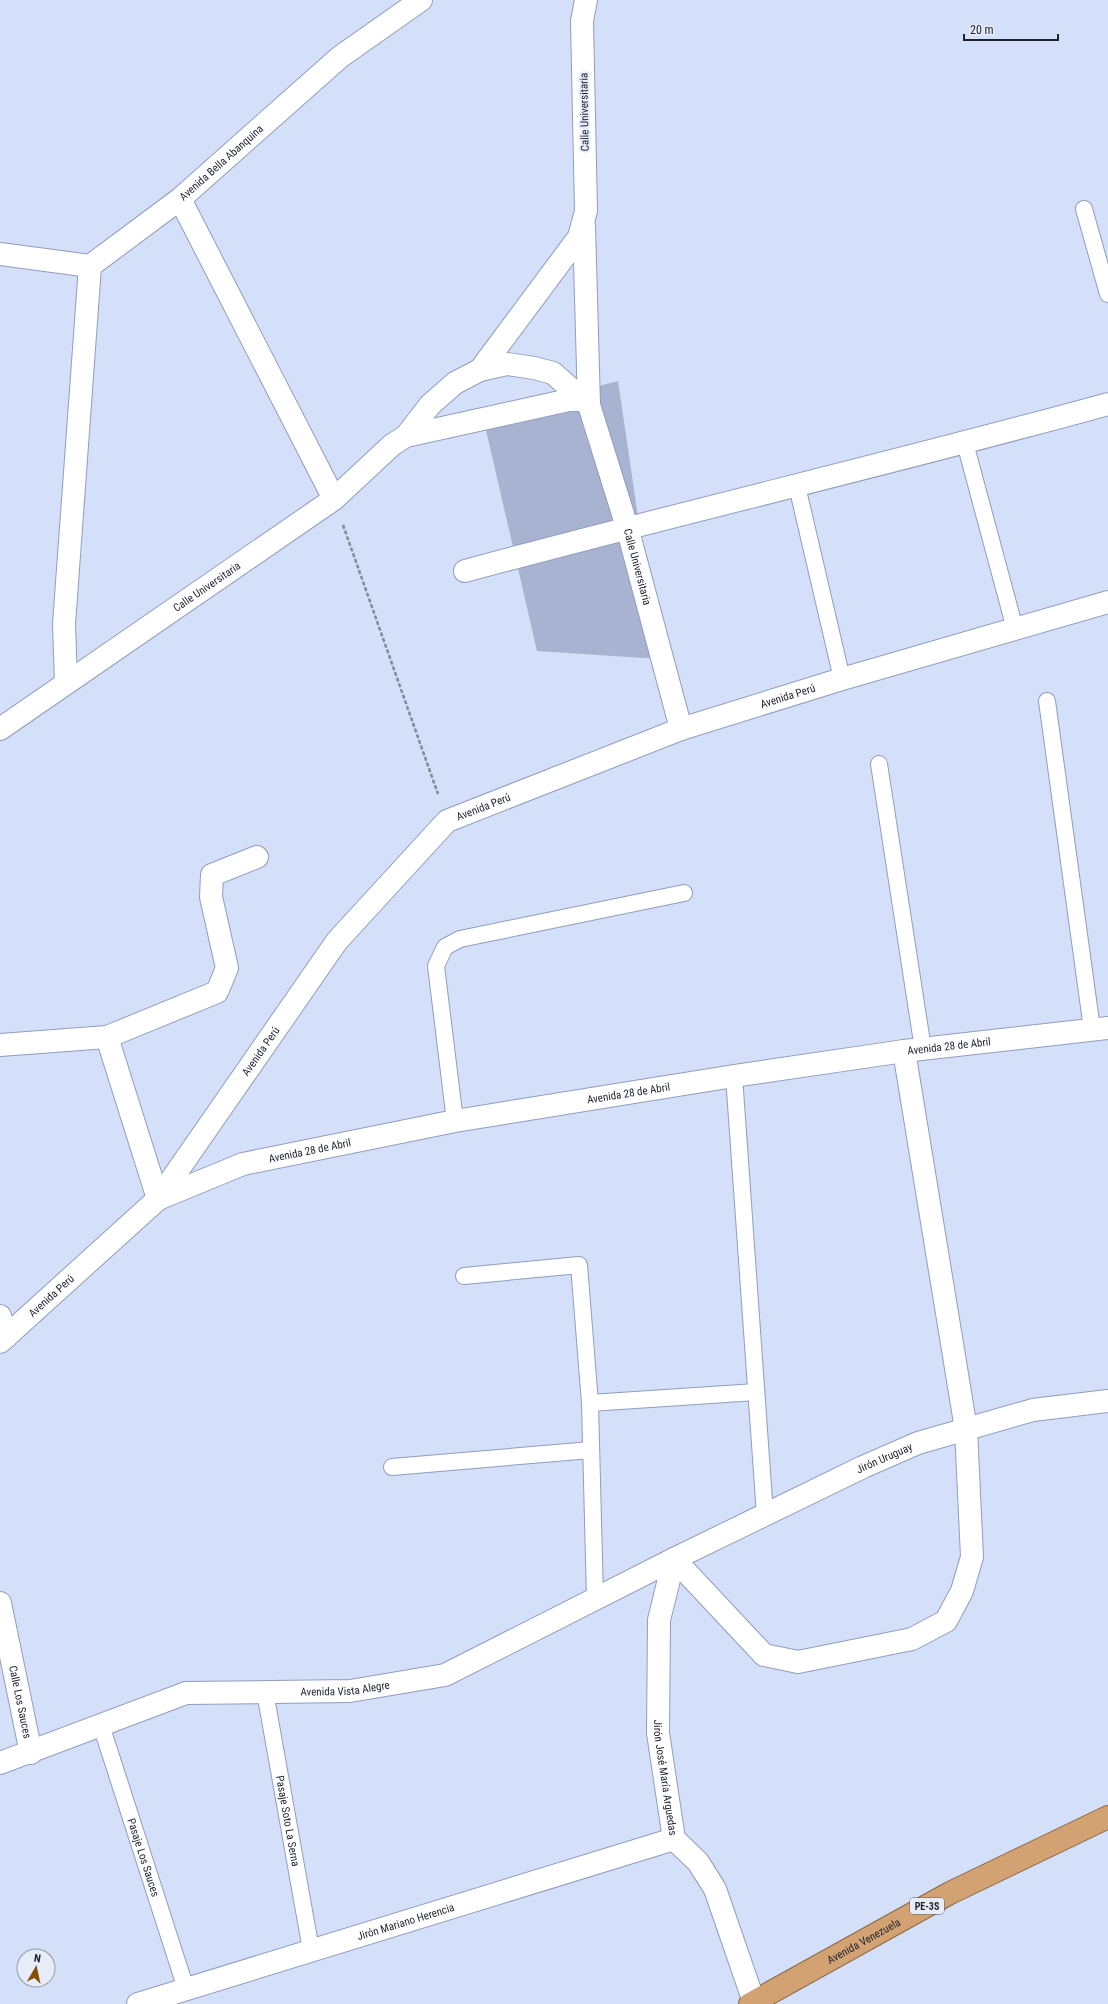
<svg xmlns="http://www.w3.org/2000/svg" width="1108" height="2004" font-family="'Roboto Condensed',sans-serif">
<rect width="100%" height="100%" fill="#d4dff9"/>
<!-- green -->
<path fill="#a8b3d1" d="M 618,381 L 659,659 L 537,651 L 483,417 Z"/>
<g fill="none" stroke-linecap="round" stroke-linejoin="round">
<defs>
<g id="service">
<path d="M 1084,209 L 1108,294"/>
<path d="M 965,443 L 1015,629"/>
<path d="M 797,486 L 842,679"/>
<path d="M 1047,701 L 1092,1029"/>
<path d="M 879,764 L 923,1049"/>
<path d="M 734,1076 L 765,1515"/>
<path d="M 455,1121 L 436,966 L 445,947 L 460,939 L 684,893"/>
<path d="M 464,1276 L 579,1265 L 590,1403"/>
<path d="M 392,1467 L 591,1450"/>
<path d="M 595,1598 L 590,1403 L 756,1392"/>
<path id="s1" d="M 265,1692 L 311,1950"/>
<path id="s2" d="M 101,1725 L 186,1989"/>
</g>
<g id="minor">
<path d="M 180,199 L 334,499"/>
<path id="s3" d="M 0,254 L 90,266 L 180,199 L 340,57 L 421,0"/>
<path d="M 480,370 L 579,237 L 586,211 L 582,21 L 586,0"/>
<path d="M 406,436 L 430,405 L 455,383 L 480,370 L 507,364 L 534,368 L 553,373 L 589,405 L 584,226"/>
<path d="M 465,571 C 679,513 894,463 1108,404"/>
<path d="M 66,682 L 64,624 L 90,266"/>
<path id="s4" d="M 0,729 L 334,499 L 392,445 L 406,436 L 569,400 L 582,400 L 589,405 L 627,527 L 681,729"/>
<path d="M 107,1037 L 158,1199"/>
<path d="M 0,1045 L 107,1037 L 217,992 L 227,968 L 211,897 L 212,875 L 257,857"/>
<path id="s5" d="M 158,1199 L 243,1164 L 455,1121 L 734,1076 L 904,1051 L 1108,1028"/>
<path d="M 0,1316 L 6,1337"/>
<path id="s6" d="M 0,1342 L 158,1199 L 337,941 L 447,821 L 681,729 L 842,679 L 1108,602"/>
<path d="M 674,1559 L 764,1655 L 798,1662 L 912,1639 L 946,1621 L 962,1591 L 972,1557 L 966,1429 L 904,1051"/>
<path id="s7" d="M 674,1559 L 659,1620 L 658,1733 L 674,1839 L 698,1862 L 715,1889 L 754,2002"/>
<path id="s8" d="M 0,1603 L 31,1753"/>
<path id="s9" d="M 0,1763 L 186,1693 L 350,1691 L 445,1675 L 674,1559 L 863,1467 L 918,1443 L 1033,1410 L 1108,1401"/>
<path id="s10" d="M 138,2004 L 674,1839"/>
</g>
<g id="trunk">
<path id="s11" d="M 750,2004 L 950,1893 L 1108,1817"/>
</g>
</defs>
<!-- service casing -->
<use href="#service" stroke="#919dbc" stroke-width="18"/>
<!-- minor casing -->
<use href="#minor" stroke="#919dbc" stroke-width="24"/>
<!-- trunk casing -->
<use href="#trunk" stroke="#8c6644" stroke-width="24"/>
<!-- path -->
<path stroke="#828a9e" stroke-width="2.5" stroke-dasharray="4 2" stroke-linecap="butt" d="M 343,525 L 438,794"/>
<!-- service -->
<use href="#service" stroke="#fff" stroke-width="16"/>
<!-- minor -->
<use href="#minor" stroke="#fff" stroke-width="22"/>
<!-- trunk -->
<use href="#trunk" stroke="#d2a273" stroke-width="22"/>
</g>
<g text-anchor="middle" stroke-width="4" stroke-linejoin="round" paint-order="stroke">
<!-- shield labels -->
<rect fill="#e7ecf9" stroke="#5a5e6a" stroke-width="1" x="910" y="1898" width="34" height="16" rx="3"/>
<g font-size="10" font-weight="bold" fill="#1d212d">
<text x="927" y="1910">PE-3S</text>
</g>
<!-- street labels -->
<g font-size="11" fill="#1d212d" stroke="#e7ecf9">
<text transform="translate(584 112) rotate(-91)" y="4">Calle Universitaria</text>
<text dy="4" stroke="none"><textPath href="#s3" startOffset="258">Avenida Bella Abanquina</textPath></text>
<text dy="4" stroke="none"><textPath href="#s4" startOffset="859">Calle Universitaria</textPath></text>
<text dy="4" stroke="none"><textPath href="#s4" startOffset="251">Calle Universitaria</textPath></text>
<text dy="4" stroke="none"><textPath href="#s6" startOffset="1053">Avenida Perú</textPath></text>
<text dy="4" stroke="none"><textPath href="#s6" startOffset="729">Avenida Perú</textPath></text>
<text dy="4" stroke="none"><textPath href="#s5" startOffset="808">Avenida 28 de Abril</textPath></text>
<text dy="4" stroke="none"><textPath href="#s6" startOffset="393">Avenida Perú</textPath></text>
<text dy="4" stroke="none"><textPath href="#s5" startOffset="484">Avenida 28 de Abril</textPath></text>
<text dy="4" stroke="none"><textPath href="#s5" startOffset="160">Avenida 28 de Abril</textPath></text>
<text dy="4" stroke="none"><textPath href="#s6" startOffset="69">Avenida Perú</textPath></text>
<text dy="4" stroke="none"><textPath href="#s9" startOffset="949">Jirón Uruguay</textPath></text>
<text dy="4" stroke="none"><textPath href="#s9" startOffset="358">Avenida Vista Alegre</textPath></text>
<text dy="4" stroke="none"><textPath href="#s8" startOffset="101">Calle Los Sauces</textPath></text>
<text dy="4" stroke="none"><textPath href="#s7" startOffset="221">Jirón José María Arguedas</textPath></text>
<text dy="4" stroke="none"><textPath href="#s1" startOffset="131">Pasaje Soto La Serna</textPath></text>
<text dy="4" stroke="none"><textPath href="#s2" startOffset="139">Pasaje Los Sauces</textPath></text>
<text dy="4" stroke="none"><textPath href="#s10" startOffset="280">Jirón Mariano Herencia</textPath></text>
<text dy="4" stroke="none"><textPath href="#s11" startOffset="130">Avenida Venezuela</textPath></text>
</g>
</g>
<!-- north arrow -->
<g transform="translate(36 1968) rotate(9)"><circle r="19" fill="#e7ecf9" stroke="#969ba7"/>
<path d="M0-3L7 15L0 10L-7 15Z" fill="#874e02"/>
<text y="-6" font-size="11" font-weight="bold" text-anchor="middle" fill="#1d212d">N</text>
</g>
<!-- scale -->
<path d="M964 34v6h94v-6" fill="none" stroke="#1d212d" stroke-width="2"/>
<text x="970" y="34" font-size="12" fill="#1d212d" stroke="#e7ecf9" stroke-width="3" paint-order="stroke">20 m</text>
</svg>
